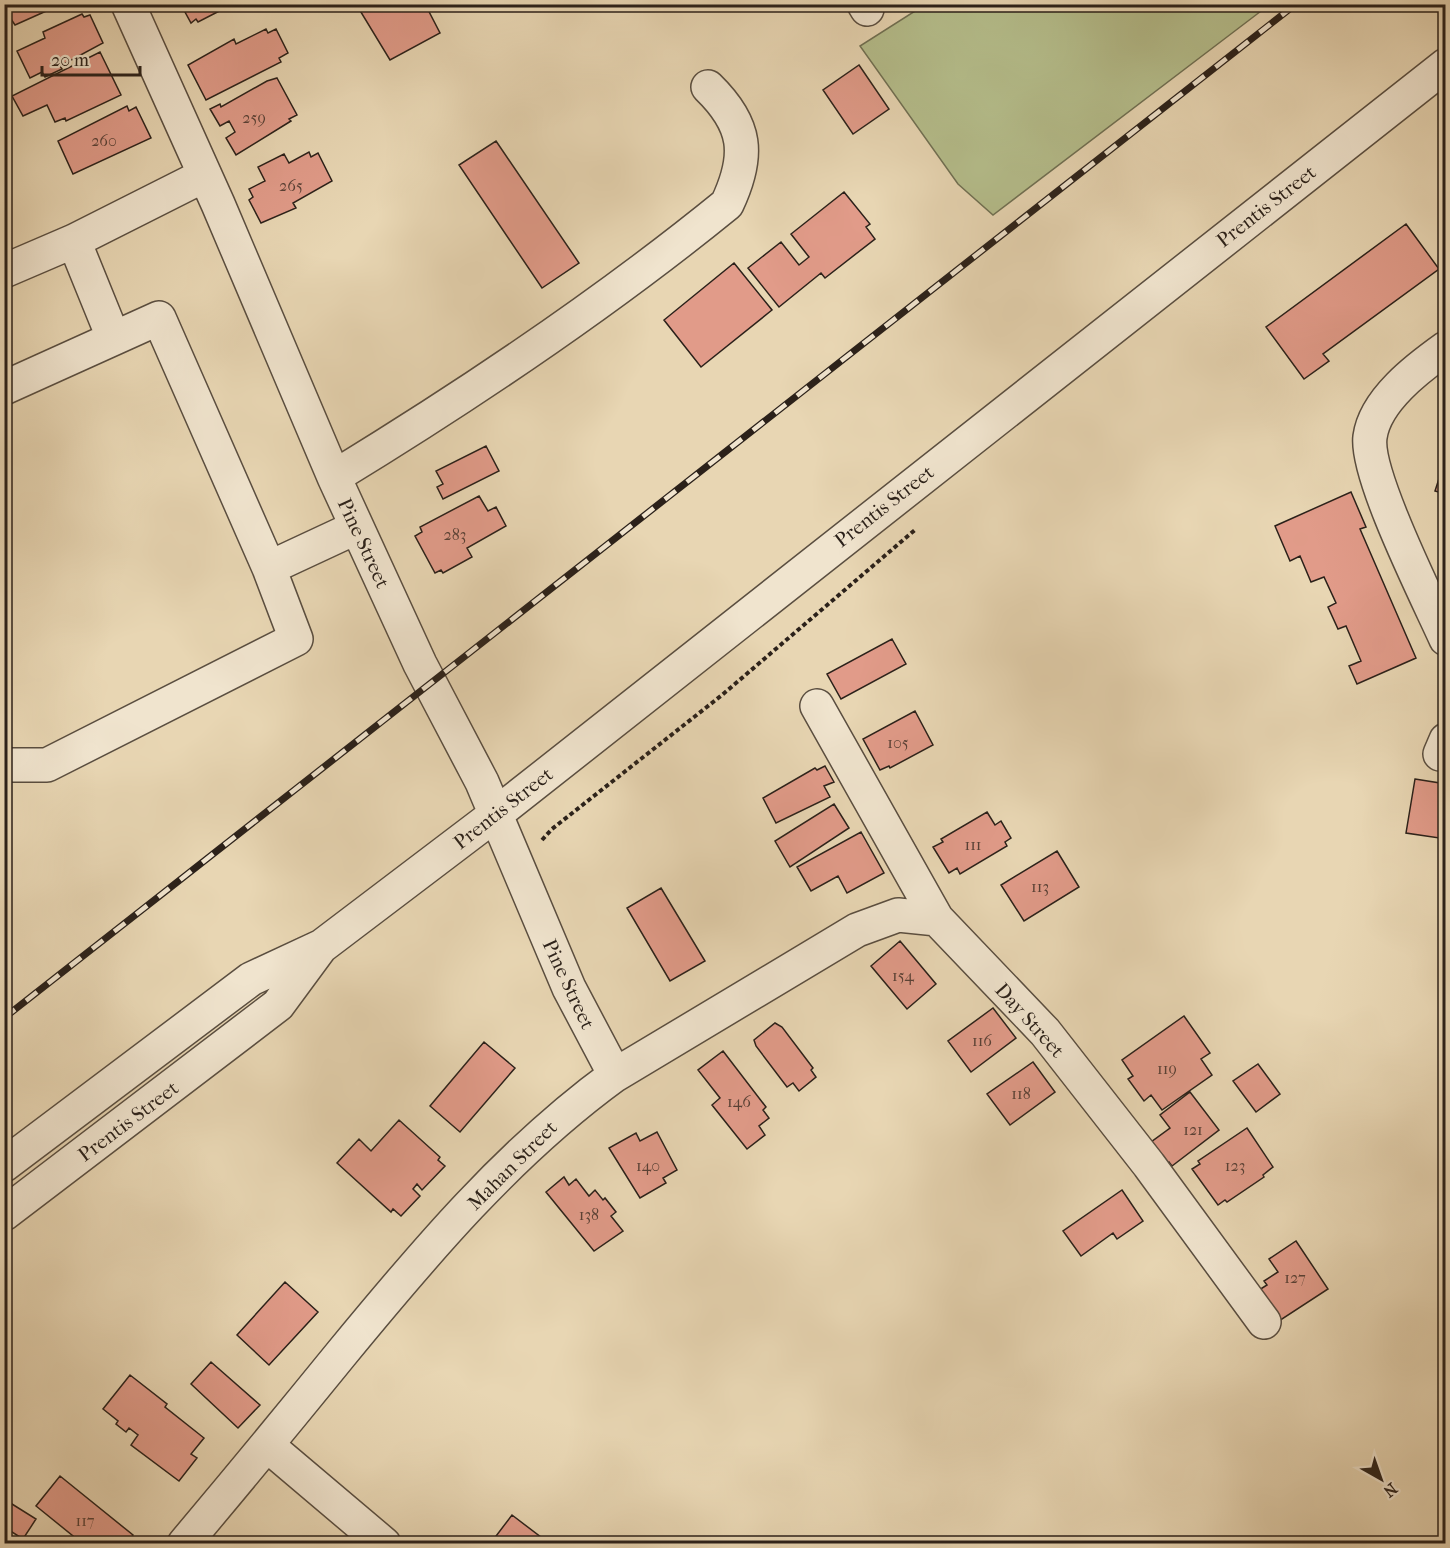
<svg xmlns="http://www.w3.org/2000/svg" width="1450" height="1548" font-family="'IM FELL French Canon',serif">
<rect width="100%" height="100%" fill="#e8d6b3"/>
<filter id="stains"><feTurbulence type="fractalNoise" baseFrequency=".00333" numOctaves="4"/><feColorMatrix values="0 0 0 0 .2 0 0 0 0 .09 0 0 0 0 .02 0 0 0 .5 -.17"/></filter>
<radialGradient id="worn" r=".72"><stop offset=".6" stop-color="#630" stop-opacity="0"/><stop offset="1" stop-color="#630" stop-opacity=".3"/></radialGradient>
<!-- green -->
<path fill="#b5be8c" stroke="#707053" stroke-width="1.5" d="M 926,4 L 1269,4 L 1269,5 L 993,215 L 958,184 L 860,46 Z"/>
<!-- building -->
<path fill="#e19b89" stroke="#2b211a" stroke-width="1.5" d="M 4,4 L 62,4 L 15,25 L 9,16 L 4,19 Z
M 188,4 L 233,4 L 198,22 L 196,19 L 191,23 L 185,12 L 190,9 Z
M 356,4 L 425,4 L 440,33 L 390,60 Z
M 82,14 L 84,17 L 90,15 L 103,43 L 60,66 L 62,69 L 45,77 L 42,72 L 30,78 L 17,51 L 45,38 L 43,32 Z
M 266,29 L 268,33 L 276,29 L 288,53 L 279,58 L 281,62 L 206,100 L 188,65 L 234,39 L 236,44 Z
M 100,52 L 121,95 L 66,121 L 65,118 L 55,122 L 47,105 L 23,116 L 12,96 Z
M 859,65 L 889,109 L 853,134 L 823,90 Z
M 277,78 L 297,115 L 289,119 L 291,121 L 236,155 L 226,138 L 235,132 L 229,121 L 220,126 L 210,109 L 220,104 L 221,107 L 267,81 Z
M 127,106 L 129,111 L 136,107 L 151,138 L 73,174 L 58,141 Z
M 496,141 L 579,263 L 542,288 L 459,165 Z
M 309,152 L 311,157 L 318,153 L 332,181 L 293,203 L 296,208 L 261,223 L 249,200 L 253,197 L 249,189 L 265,181 L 258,167 L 284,154 L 289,163 Z
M 844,192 L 870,224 L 866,227 L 875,239 L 825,278 L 821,273 L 779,307 L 748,268 L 781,242 L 799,265 L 809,257 L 791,234 Z
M 1406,224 L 1439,269 L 1323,354 L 1329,361 L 1304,379 L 1266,327 Z
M 734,263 L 772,310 L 701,367 L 664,320 Z
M 486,446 L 499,471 L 443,499 L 437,487 L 443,484 L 436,471 Z
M 1446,457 L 1446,494 L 1435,491 Z
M 1351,492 L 1366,527 L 1360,529 L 1416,658 L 1357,684 L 1349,666 L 1361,661 L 1346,626 L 1338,629 L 1328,607 L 1336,603 L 1324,577 L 1311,582 L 1300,556 L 1290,561 L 1275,526 Z
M 479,496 L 488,511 L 496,507 L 506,526 L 467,548 L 472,557 L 443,573 L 441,570 L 435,573 L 415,536 L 422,532 L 420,527 Z
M 892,639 L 906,664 L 841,699 L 827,674 Z
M 915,711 L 933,745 L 890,768 L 889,766 L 880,770 L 863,739 Z
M 825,766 L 834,782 L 824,786 L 830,797 L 776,823 L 763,798 L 815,768 L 817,770 Z
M 1415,779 L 1446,784 L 1446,839 L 1406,833 Z
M 834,804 L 849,828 L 790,867 L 775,841 Z
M 987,812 L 995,825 L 1001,821 L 1011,838 L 1005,842 L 1007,846 L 960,874 L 957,868 L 949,873 L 933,847 L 943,842 L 941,839 Z
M 861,832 L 884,873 L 847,893 L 838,876 L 811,891 L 797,867 Z
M 1057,851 L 1079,887 L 1024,921 L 1001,885 Z
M 661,888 L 705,961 L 670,981 L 627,908 Z
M 900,941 L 936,984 L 907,1009 L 871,966 Z
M 993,1008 L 1016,1038 L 971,1072 L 948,1041 Z
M 1184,1016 L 1210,1053 L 1201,1059 L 1212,1075 L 1162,1110 L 1151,1095 L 1144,1101 L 1128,1079 L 1133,1076 L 1122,1060 Z
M 775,1023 L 782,1027 L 813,1068 L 811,1070 L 816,1077 L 799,1091 L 793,1083 L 787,1087 L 756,1046 L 754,1040 Z
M 484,1042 L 515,1068 L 460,1132 L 430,1106 Z
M 723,1051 L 766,1107 L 763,1110 L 769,1118 L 759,1126 L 765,1135 L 747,1149 L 712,1105 L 720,1098 L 698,1070 Z
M 1033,1062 L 1055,1092 L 1010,1125 L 987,1094 Z
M 1258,1064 L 1280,1094 L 1256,1112 L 1233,1081 Z
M 1190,1092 L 1219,1130 L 1172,1166 L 1169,1162 L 1164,1166 L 1147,1145 L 1170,1128 L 1160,1115 Z
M 399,1120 L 440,1157 L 438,1160 L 445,1166 L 422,1190 L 417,1184 L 413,1189 L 420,1196 L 401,1216 L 393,1209 L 391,1212 L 337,1163 L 359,1139 L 371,1151 Z
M 1247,1128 L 1273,1167 L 1263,1175 L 1264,1177 L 1227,1202 L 1225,1200 L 1218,1205 L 1192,1169 L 1200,1164 L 1198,1161 Z
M 657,1132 L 677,1170 L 663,1178 L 666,1183 L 640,1198 L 609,1148 L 636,1133 L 640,1141 Z
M 564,1177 L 569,1185 L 576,1179 L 589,1196 L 595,1190 L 603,1200 L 605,1198 L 616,1212 L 611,1216 L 623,1231 L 594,1251 L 546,1192 Z
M 1122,1190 L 1143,1221 L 1117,1239 L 1113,1233 L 1081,1256 L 1063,1231 Z
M 1296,1241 L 1328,1289 L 1279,1321 L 1259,1290 L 1267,1285 L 1264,1281 L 1278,1272 L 1269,1259 Z
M 285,1282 L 318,1312 L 269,1365 L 237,1335 Z
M 211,1362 L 260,1405 L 238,1428 L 191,1384 Z
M 130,1375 L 167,1404 L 165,1407 L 204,1438 L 191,1454 L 197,1458 L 179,1481 L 131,1445 L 138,1435 L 129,1428 L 126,1432 L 116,1424 L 118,1421 L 103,1409 Z
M 60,1476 L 133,1535 L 132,1537 L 140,1544 L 83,1544 L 36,1506 Z
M 4,1499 L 36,1519 L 23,1539 L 4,1527 Z
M 512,1515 L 550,1544 L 490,1544 Z"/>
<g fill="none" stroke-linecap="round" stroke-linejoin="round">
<defs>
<path id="minor" d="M 128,4 L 218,204 L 334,477 L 420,664 L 482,782 L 569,988 L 615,1075
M 864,4 L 867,9
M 74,241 L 113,337
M 4,271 L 74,241 L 205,175
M 1446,348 C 1418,368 1375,400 1370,437 C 1365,474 1428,599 1446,639
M 4,388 L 159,318 L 269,568 L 296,639 L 47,765 L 13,765
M 334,477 C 470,394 603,305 727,204 C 750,155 747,125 708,87
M 269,568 L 357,527
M 817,706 L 937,919 L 1045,1032 L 1149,1165 L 1264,1322
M 1440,754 L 1446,740
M 4,1165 L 251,979 L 322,946 L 496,814 L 1446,65
M 4,1214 L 278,1005 L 320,948
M 267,1445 L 384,1544
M 184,1544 C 237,1481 289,1418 341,1354 C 424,1253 509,1152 615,1075 L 857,930 L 898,915 L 937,919"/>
</defs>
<!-- minor casing -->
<use href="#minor" stroke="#5a4e40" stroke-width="36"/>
<!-- path -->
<path stroke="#2b211a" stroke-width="4" stroke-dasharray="4.5 3" stroke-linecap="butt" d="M 542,840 L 552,829 L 722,695 L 916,529"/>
<!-- minor -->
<use href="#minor" stroke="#f0e4ce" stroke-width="33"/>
<defs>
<path id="rail" d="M 4,1018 L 1296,4"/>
</defs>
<!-- rail casing -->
<use href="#rail" stroke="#2b211a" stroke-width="7"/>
<!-- rail -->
<use href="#rail" stroke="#f0e4ce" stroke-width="4.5" stroke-dasharray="14" stroke-linecap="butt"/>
</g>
<g text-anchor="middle" stroke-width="4.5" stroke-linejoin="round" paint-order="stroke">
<!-- number labels -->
<g font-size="16" fill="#584036">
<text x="254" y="123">259</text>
<text x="104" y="146">260</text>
<text x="291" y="191">265</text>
<text x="455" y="540">283</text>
<text x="898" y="748">105</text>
<text x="973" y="850">111</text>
<text x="1040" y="892">113</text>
<text x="903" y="981">154</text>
<text x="982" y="1046">116</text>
<text x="1167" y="1074">119</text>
<text x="1021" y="1099">118</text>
<text x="739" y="1107">146</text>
<text x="1193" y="1135">121</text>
<text x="648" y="1171">140</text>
<text x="1235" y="1171">123</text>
<text x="589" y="1220">138</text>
<text x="1295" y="1283">127</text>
<text x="85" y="1526">117</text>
</g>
<!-- street labels -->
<g font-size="20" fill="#2b211a" stroke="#f0e4ce">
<text transform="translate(1266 206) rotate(-38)" y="7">Prentis Street</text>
<text transform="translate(884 506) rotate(-38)" y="7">Prentis Street</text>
<text transform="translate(364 543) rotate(65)" y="7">Pine Street</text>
<text transform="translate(503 808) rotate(-38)" y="7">Prentis Street</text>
<text transform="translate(569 984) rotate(65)" y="7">Pine Street</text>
<text transform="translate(1030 1020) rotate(48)" y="7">Day Street</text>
<text transform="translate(128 1121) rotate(-37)" y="7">Prentis Street</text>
<text transform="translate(512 1165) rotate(-45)" y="7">Mahan Street</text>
</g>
</g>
<!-- margin -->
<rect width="1450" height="1548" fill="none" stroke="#e8d6b3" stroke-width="24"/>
<rect x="6" y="6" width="1438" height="1536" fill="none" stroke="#2b211a" stroke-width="3"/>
<rect x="12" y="12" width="1426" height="1524" fill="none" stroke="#2b211a" stroke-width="1.5"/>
<!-- north arrow -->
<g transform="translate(1381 1479) rotate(140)" stroke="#f0e4ce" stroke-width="4.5" paint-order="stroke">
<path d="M0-4.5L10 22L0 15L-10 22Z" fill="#2b211a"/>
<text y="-9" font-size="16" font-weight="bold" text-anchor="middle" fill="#2b211a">N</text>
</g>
<!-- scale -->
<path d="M42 66v9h98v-9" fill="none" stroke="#2b211a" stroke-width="3"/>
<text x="51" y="66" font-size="18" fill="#2b211a" stroke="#f0e4ce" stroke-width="4.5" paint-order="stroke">20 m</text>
<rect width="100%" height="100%" filter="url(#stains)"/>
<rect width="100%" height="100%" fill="url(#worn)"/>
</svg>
